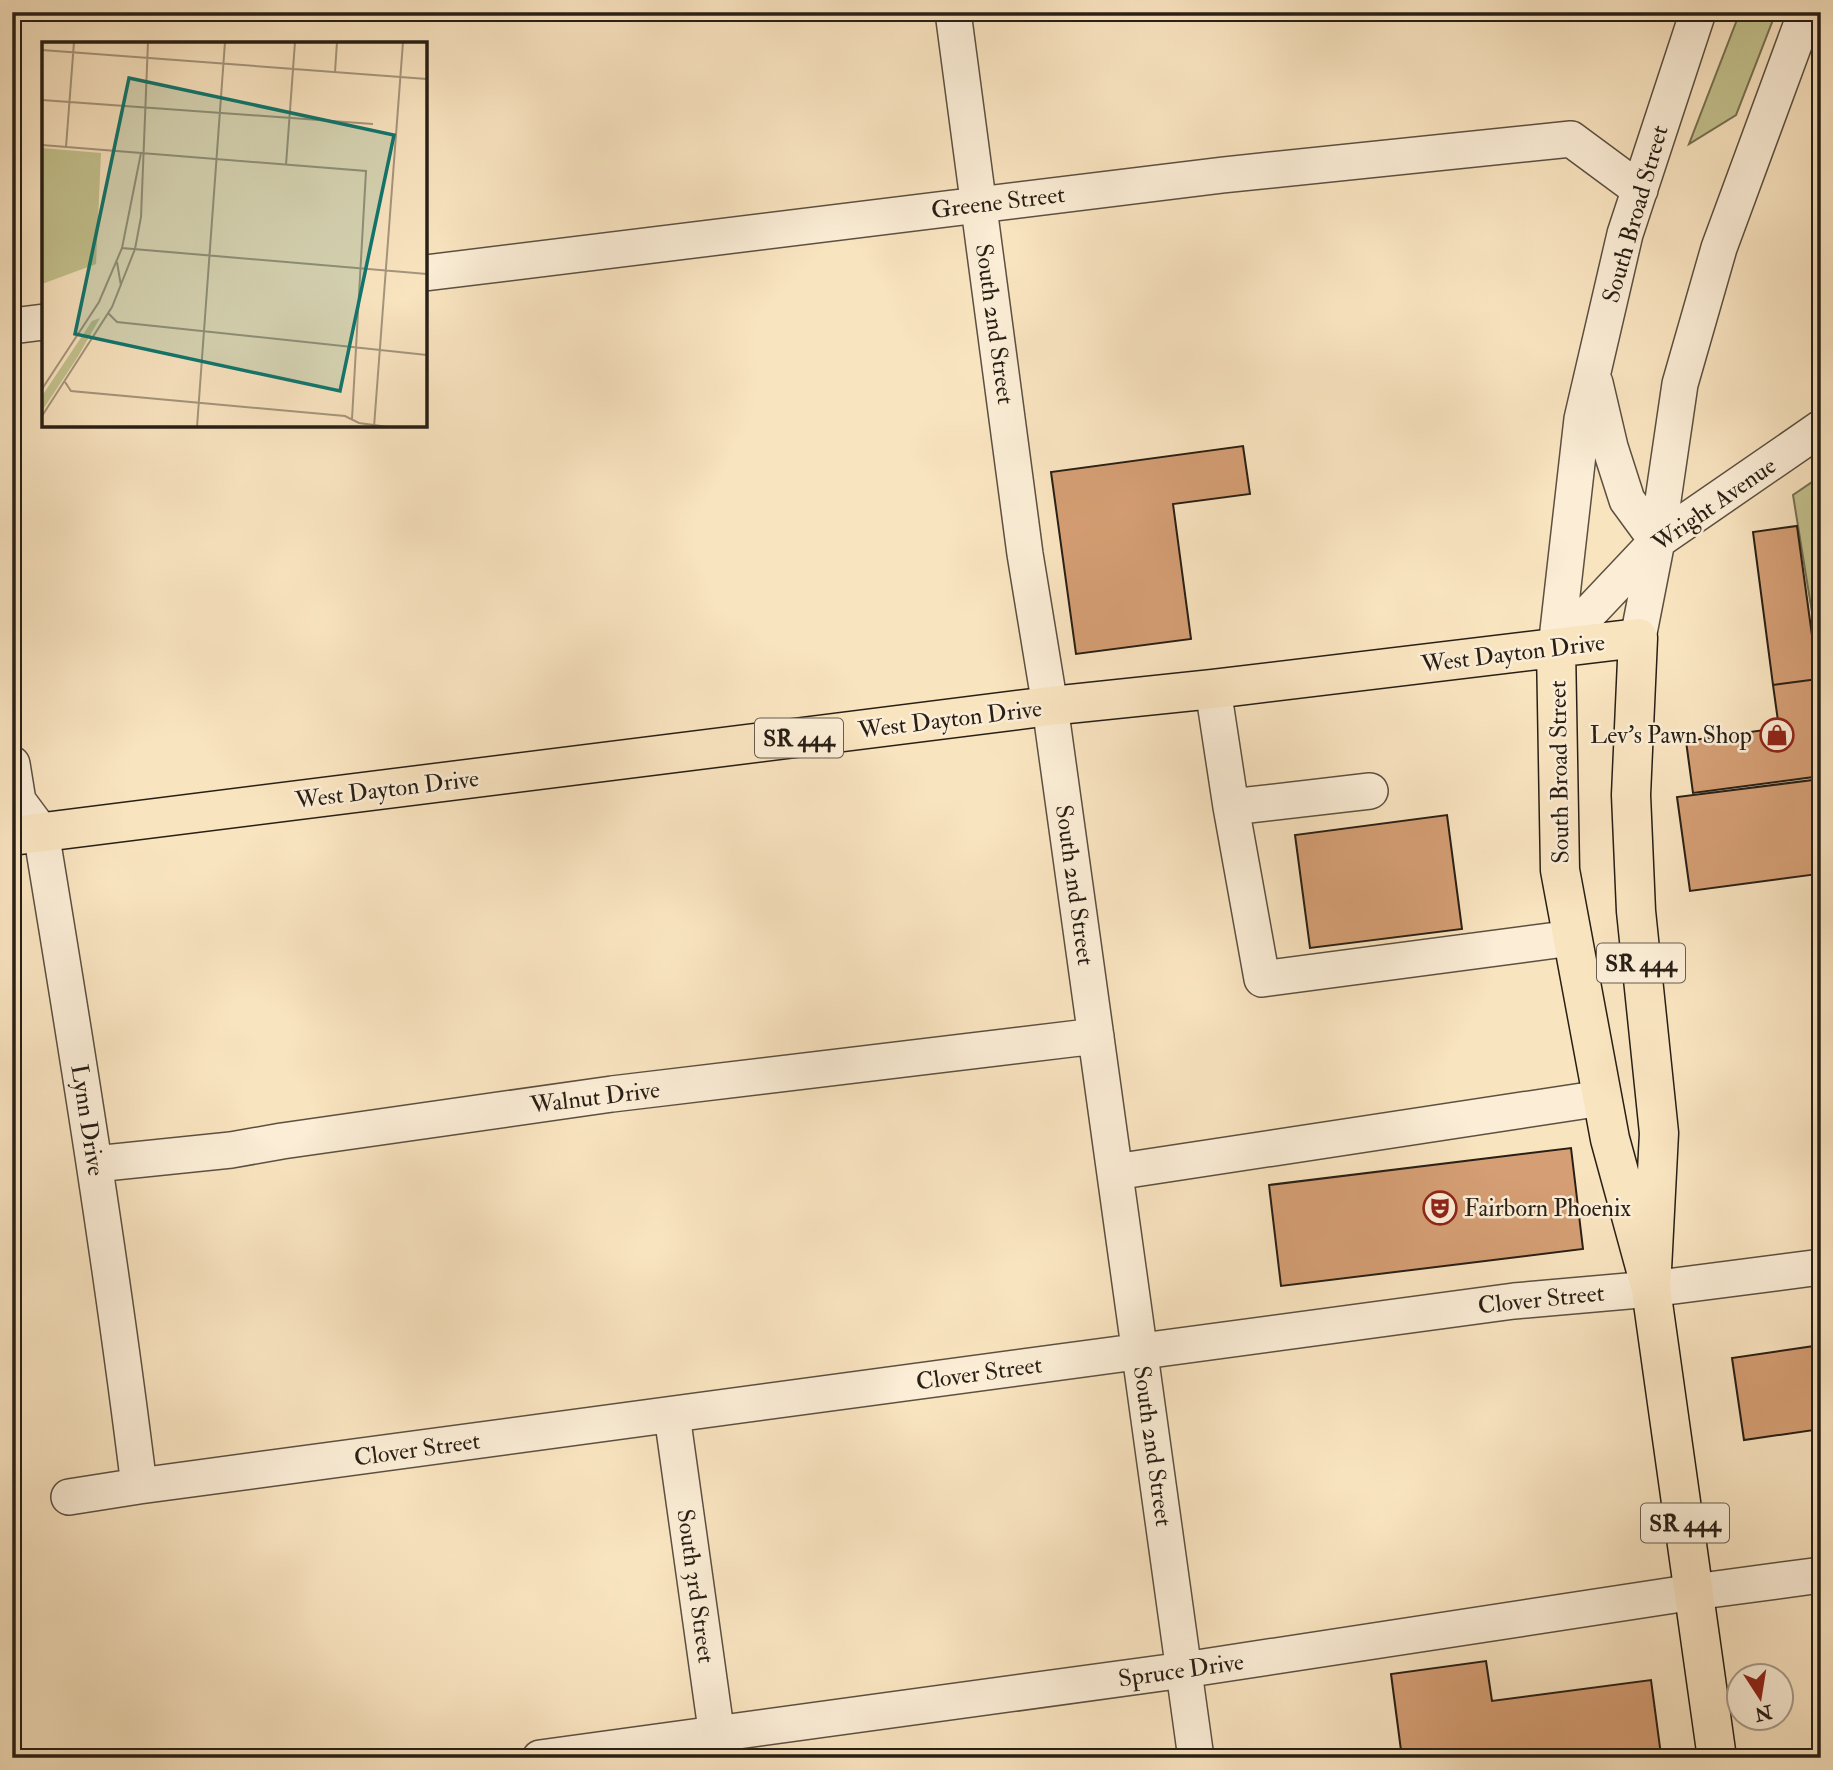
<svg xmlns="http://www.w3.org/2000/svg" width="1833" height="1770" font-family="'IM FELL Double Pica',serif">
<rect width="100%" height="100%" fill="#f9e4c0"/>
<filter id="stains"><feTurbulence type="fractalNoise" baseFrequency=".00286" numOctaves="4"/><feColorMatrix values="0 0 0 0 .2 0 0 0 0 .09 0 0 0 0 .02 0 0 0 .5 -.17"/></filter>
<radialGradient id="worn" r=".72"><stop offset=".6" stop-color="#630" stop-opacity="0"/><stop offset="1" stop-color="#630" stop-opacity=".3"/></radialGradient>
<!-- green -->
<path fill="#c3c28e" stroke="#767052" stroke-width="2" d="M 1740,12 L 1776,12 L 1736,115 L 1689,144 Z
M 1821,476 L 1821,668 L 1793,495 Z"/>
<!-- building -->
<path fill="#d59e74" stroke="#281f15" stroke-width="2" d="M 1243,446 L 1250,494 L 1173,504 L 1191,639 L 1076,654 L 1051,472 Z
M 1797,526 L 1818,679 L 1773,685 L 1753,532 Z
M 1818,679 L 1821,699 L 1821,776 L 1693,793 L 1686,741 L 1779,728 L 1773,685 Z
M 1821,779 L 1821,825 L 1812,827 L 1818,874 L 1690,891 L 1677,797 Z
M 1447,815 L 1462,929 L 1310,948 L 1295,835 Z
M 1571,1148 L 1583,1249 L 1281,1286 L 1269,1185 Z
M 1821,1345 L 1821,1429 L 1744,1440 L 1732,1358 Z
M 1486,1661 L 1492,1701 L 1651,1680 L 1661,1755 L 1643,1758 L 1402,1758 L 1391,1674 Z"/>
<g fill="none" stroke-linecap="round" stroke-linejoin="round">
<defs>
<path id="minor" d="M 953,12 L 1025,554 L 1050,706 L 1196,1758
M 425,273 L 1223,175 L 1571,139 L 1640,190
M 12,326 L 44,322
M 1595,383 L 1610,447 L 1627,500 L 1657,541
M 1638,638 L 1657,541 L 1680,384 L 1719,248 L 1806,12
M 1556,648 L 1582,419 L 1625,234 L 1698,12
M 1556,648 L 1657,541 L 1821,428
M 1213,689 L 1231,807
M 12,764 L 18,801 L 41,832 C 77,1050 112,1267 139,1486
M 1370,791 L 1231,807 L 1262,979 L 1572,938
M 95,1164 L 231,1150 L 282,1141 L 612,1094 L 1096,1036
M 1115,1172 L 1602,1098
M 672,1415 L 720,1758
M 69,1497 L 139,1486 L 1514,1301 L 1651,1289 L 1821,1267
M 540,1758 L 1184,1670 L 1694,1592 L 1821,1575"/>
<path id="major" d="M 1556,648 L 1560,870 L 1610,1139 L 1651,1289 L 1717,1758
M 12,836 L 1050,706 L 1213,689 L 1638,638 L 1631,795 L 1636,911 L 1659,1133 L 1651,1289"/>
</defs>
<!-- minor casing -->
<use href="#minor" stroke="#5c5040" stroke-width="38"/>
<!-- major casing -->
<use href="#major" stroke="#281f15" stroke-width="41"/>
<!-- minor -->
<use href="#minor" stroke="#fbedd6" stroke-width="35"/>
<!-- major -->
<use href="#major" stroke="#f9e4c0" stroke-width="38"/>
</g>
<!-- icons -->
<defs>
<symbol id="shop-ring" viewBox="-11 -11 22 22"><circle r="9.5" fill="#fbedd6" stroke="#8f2418" stroke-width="1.5"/><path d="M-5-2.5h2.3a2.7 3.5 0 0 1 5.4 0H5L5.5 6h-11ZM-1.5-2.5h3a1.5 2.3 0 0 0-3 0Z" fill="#8f2418"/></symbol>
<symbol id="theatre-ring" viewBox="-11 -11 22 22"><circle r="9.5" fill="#fbedd6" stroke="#8f2418" stroke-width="1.5"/><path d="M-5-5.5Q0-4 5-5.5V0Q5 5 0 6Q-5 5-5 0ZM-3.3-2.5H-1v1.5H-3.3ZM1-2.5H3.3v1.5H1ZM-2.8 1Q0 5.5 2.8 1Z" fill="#8f2418"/></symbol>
</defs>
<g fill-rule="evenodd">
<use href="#shop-ring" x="1758" y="716" width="38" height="38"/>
<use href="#theatre-ring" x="1421" y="1189" width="38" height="38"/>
</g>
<g text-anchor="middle" stroke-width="5" stroke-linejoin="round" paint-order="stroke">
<!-- shield labels -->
<g fill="#fbedd6" stroke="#675d4f" stroke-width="2">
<rect x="755" y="718.5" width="88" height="39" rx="5"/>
<rect x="1597" y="943.5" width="88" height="39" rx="5"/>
<rect x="1641" y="1503.5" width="88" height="39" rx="5"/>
</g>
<g font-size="23" font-weight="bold" fill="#281f15">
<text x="799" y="746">SR 444</text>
<text x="1641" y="971">SR 444</text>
<text x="1685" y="1531">SR 444</text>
</g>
<!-- street labels -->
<g font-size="24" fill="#281f15" stroke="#fbedd6">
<text transform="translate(998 202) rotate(-7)" y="8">Greene Street</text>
<text transform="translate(1635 214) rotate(-74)" y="8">South Broad Street</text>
<text transform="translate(995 324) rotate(82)" y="8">South 2nd Street</text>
<text transform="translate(1714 504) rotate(-35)" y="8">Wright Avenue</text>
<text transform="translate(1513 653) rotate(-7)" y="8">West Dayton Drive</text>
<text transform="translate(950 719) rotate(-7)" y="8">West Dayton Drive</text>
<text transform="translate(1559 772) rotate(-91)" y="8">South Broad Street</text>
<text transform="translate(387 789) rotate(-7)" y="8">West Dayton Drive</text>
<text transform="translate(1075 885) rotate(82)" y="8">South 2nd Street</text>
<text transform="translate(595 1097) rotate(-7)" y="8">Walnut Drive</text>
<text transform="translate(88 1120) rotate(81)" y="8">Lynn Drive</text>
<text transform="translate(1541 1299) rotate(-6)" y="8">Clover Street</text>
<text transform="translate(979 1373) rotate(-8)" y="8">Clover Street</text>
<text transform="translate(1153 1446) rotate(82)" y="8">South 2nd Street</text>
<text transform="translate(417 1449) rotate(-8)" y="8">Clover Street</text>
<text transform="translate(696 1586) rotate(82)" y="8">South 3rd Street</text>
<text transform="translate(1181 1670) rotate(-8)" y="8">Spruce Drive</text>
</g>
<!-- poi labels -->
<g font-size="24" fill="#281f15" stroke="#fbedd6" text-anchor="end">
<text x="1752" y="743">Lev's Pawn Shop</text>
<text x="1464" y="1216" text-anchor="start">Fairborn Phoenix</text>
</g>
</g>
<!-- overview -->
<g transform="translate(42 42)">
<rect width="385" height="385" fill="#f9e4c0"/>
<path d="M 0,106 L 59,111 L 54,222 L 0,242 ZM 58,276 L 35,316 L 0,369 L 0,354 L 50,279 Z" fill="#c3c28e"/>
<path fill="none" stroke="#a5957c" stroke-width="2" d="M 0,8 L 385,37M 293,30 L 295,0M 0,58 L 331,82M 0,103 L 324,129 L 310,377M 24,105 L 32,0M 99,111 L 80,206 L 385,232M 244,123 L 253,0M 93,207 L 99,175 L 106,0M 75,220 L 79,244M 66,271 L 75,280 L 385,313M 23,340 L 29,349 L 303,374 L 317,381 L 346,385M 0,347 L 57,260 L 80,206M 0,374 L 70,265 L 93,207M 155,385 L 183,0M 332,385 L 361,0"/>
<path fill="#0f766e" fill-opacity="0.15" stroke="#0f766e" stroke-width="3.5" d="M 87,36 L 352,93 L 298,349 L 33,292 Z"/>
<rect width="385" height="385" fill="none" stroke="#281f15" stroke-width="3.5"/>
</g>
<!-- margin -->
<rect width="1833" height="1770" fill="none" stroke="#f9e4c0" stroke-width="42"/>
<rect x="14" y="14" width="1805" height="1742" fill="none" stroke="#281f15" stroke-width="3.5"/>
<rect x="21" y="21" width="1791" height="1728" fill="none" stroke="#281f15" stroke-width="2"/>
<!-- north arrow -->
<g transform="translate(1760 1697) rotate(168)"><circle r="33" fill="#fbedd6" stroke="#a79b89" stroke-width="2"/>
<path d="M0-5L12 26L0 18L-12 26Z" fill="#8f2418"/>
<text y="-10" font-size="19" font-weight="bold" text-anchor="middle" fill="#281f15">N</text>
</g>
<rect width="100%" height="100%" filter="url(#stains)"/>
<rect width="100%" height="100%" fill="url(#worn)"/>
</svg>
